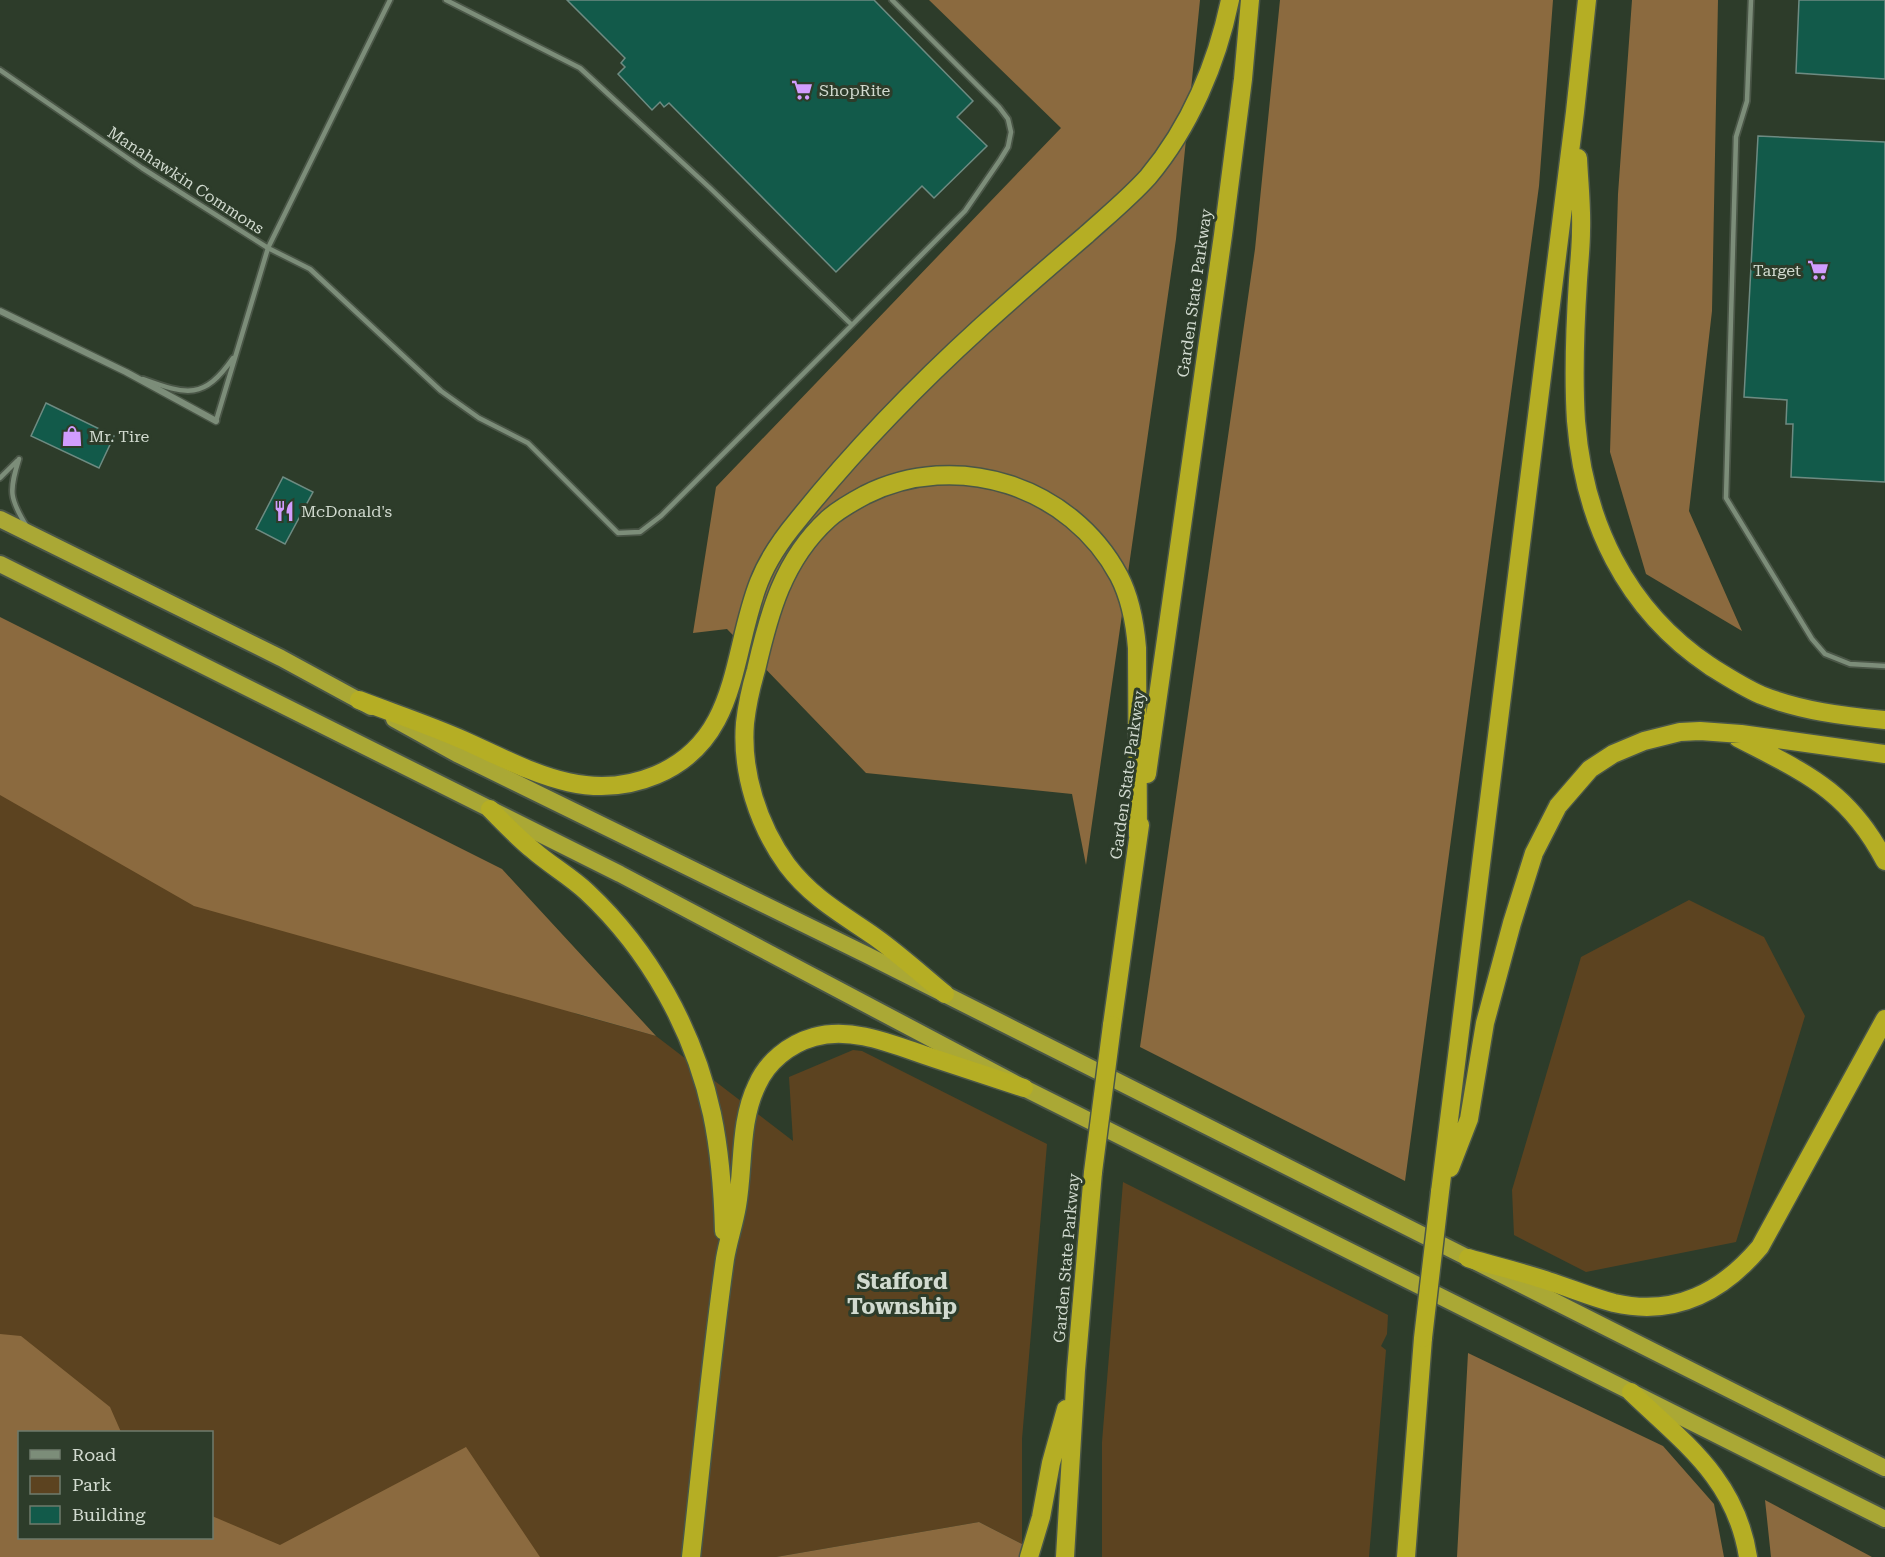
<svg xmlns="http://www.w3.org/2000/svg" width="1885" height="1557" font-family="'Roboto Serif',serif">
<rect width="100%" height="100%" fill="#2d3c2a"/>
<!-- green -->
<path fill="#5c4320" fill-rule="evenodd" d="M 0,780 L 577,1014 L 656,1036 L 793,1141 L 789,1077 L 853,1050 L 862,1051 L 1047,1144 L 1022,1439 L 1022,1544 L 979,1522 L 776,1557 L 0,1557 ZM 20,1432 L 212,1432 L 212,1538 L 20,1538 Z
M 1689,900 L 1764,937 L 1805,1016 L 1736,1242 L 1586,1272 L 1514,1235 L 1512,1190 L 1581,957 Z
M 1123,1182 L 1388,1315 L 1387,1334 L 1381,1346 L 1386,1350 L 1369,1557 L 1102,1557 L 1102,1442 Z"/>
<!-- forest -->
<path fill="#8b6a3f" d="M 929,0 L 1200,0 L 1176,239 L 1086,865 L 1072,794 L 866,773 L 727,629 L 693,633 L 716,487 L 1061,128 Z
M 1280,0 L 1553,0 L 1539,186 L 1405,1181 L 1140,1047 L 1255,249 Z
M 1632,0 L 1718,0 L 1712,311 L 1689,511 L 1742,631 L 1646,574 L 1610,452 L 1618,194 Z
M 0,617 L 502,869 L 656,1036 L 194,906 L 0,795 Z
M 0,1334 L 21,1336 L 110,1407 L 121,1432 L 20,1432 L 20,1538 L 212,1538 L 212,1516 L 280,1545 L 466,1447 L 540,1557 L 0,1557 Z
M 1468,1353 L 1663,1446 L 1714,1504 L 1724,1557 L 1457,1557 Z
M 1765,1500 L 1872,1557 L 1771,1557 Z
M 979,1522 L 1022,1544 L 1022,1557 L 776,1557 Z"/>
<!-- building -->
<path fill="#125a4a" stroke="#6e8b82" stroke-width="1.5" d="M 567,0 L 874,0 L 973,101 L 957,117 L 987,146 L 934,198 L 922,186 L 836,272 L 669,103 L 664,107 L 660,102 L 652,110 L 618,74 L 625,67 L 621,63 L 625,58 Z
M 1799,0 L 1885,0 L 1885,79 L 1796,73 Z
M 1758,136 L 1885,142 L 1885,482 L 1791,477 L 1793,424 L 1786,424 L 1787,400 L 1744,397 Z
M 46,403 L 114,436 L 99,468 L 31,436 Z
M 283,477 L 313,492 L 285,544 L 256,529 Z"/>
<g fill="none" stroke-linecap="round" stroke-linejoin="round">
<defs>
<path id="service" d="M 390,0 L 268,248 L 310,269 L 441,391 L 479,418 L 528,443 L 618,533 L 640,532 L 661,516 L 852,325 L 710,188 L 580,68 L 446,0
M 1751,0 L 1747,101 L 1736,137 L 1726,498 L 1812,639 L 1825,654 L 1850,664 L 1885,666
M 0,70 L 142,168 L 268,248 L 216,421
M 852,325 L 965,211 L 1000,160 L 1008,147 L 1011,132 L 1008,119 L 999,107 L 892,0
M 143,379 C 187,395 204,400 233,358
M 19,459 C 9,491 9,498 27,527
M 0,478 L 17,461"/>
<path id="minor" d="M 0,311 L 126,372 L 216,421"/>
<path id="trunk" d="M 0,519 L 281,658 L 371,707
M 0,564 L 620,874 L 1024,1088 L 1885,1519
M 394,719 L 457,754 L 867,955 L 1885,1468"/>
<path id="motorway" d="M 1578,158 C 1579,182 1582,207 1581,231 C 1581,247 1579,264 1578,280 C 1575,327 1573,374 1576,421 C 1584,521 1625,609 1710,666 C 1726,676 1743,687 1761,695 C 1801,711 1843,716 1885,720
M 359,700 C 393,713 429,725 463,740 C 526,768 585,805 656,775 C 740,740 731,653 759,582 C 768,559 782,539 797,521 C 853,451 916,386 982,326 C 1016,295 1051,265 1086,235 C 1107,216 1129,198 1148,177 C 1190,127 1217,63 1230,0
M 1738,738 C 1805,773 1848,790 1885,861
M 1147,774 L 1223,235 L 1243,79 L 1250,0
M 490,809 C 504,823 518,838 533,850 C 550,865 570,876 587,892 C 649,950 694,1030 712,1114 C 720,1152 723,1192 724,1231
M 945,994 C 922,975 899,954 875,937 C 842,914 812,898 787,865 C 758,825 741,772 745,723 C 747,705 751,687 756,670 C 769,613 783,560 828,519 C 839,509 852,502 865,495 C 957,449 1071,486 1119,576 C 1131,599 1135,623 1137,648 L 1138,836
M 1112,1025 L 1140,825
M 1450,1168 L 1469,1119 L 1485,1023 L 1512,923 L 1534,853 L 1558,806 L 1590,769 L 1613,754 L 1644,741 L 1680,732 L 1700,731 L 1741,734 L 1885,754
M 1440,1192 L 1575,112 L 1587,0
M 1468,1258 C 1495,1266 1522,1272 1548,1281 C 1570,1288 1591,1297 1614,1303 C 1675,1317 1722,1292 1760,1247 L 1885,1019
M 1631,1392 C 1684,1443 1736,1479 1748,1557
M 691,1557 C 702,1458 711,1358 725,1259 C 728,1241 734,1224 737,1206 C 744,1166 739,1122 757,1085 C 767,1062 789,1044 814,1037 C 854,1026 896,1046 933,1058 C 963,1068 993,1078 1024,1088
M 1029,1557 L 1041,1517 L 1051,1463 L 1066,1409
M 1065,1557 L 1076,1370 L 1093,1172
M 1406,1557 L 1423,1338"/>
</defs>
<!-- service casing -->
<use href="#service" stroke="#4a5647" stroke-width="8"/>
<!-- minor casing -->
<use href="#minor" stroke="#4a5647" stroke-width="9"/>
<!-- trunk casing -->
<use href="#trunk" stroke="#4a5647" stroke-width="20"/>
<!-- motorway casing -->
<use href="#motorway" stroke="#4a5647" stroke-width="21"/>
<!-- service -->
<use href="#service" stroke="#7c8d79" stroke-width="4.5"/>
<!-- minor -->
<use href="#minor" stroke="#7c8d79" stroke-width="6"/>
<!-- trunk -->
<use href="#trunk" stroke="#aaa835" stroke-width="16"/>
<!-- motorway -->
<use href="#motorway" stroke="#b5ae24" stroke-width="18"/>
<defs>
<path id="motorway-bridge" d="M 1093,1172 L 1112,1025
M 1423,1338 L 1440,1192"/>
</defs>
<!-- motorway-bridge casing -->
<use href="#motorway-bridge" stroke="#4a5647" stroke-width="21" stroke-linecap="butt"/>
<!-- motorway-bridge -->
<use href="#motorway-bridge" stroke="#b5ae24" stroke-width="18"/>
</g>
<!-- icons -->
<defs>
<symbol id="supermarket-bare" viewBox="-9 -9 18 18"><path d="M-6-5.5h2.5l.6 2H6L4.5 2H-2.5L-4.4-4H-6ZM-1.5 3.2a1.3 1.3 0 1 0 .1 0ZM3 3.2a1.3 1.3 0 1 0 .1 0Z" fill="#d19dfe" stroke="#2d3c2a" stroke-width="2.5" paint-order="stroke"/></symbol>
<symbol id="shop-bare" viewBox="-9 -9 18 18"><path d="M-5-2.5h2.3a2.7 3.5 0 0 1 5.4 0H5L5.5 6h-11ZM-1.5-2.5h3a1.5 2.3 0 0 0-3 0Z" fill="#d19dfe" stroke="#2d3c2a" stroke-width="2.5" paint-order="stroke"/></symbol>
<symbol id="restaurant-bare" viewBox="-9 -9 18 18"><path d="M-5-6h1v4h1v-4h1v4h1v-4h1v5L-1.5 .5V6h-2V.5L-5-1ZM5-6V6H3V1.5H1.5Q1.5-4 5-6Z" fill="#d19dfe" stroke="#2d3c2a" stroke-width="2.5" paint-order="stroke"/></symbol>
</defs>
<g fill-rule="evenodd">
<use href="#supermarket-bare" x="787" y="75" width="30" height="30"/>
<use href="#supermarket-bare" x="1803" y="255" width="30" height="30"/>
<use href="#shop-bare" x="57" y="421" width="30" height="30"/>
<use href="#restaurant-bare" x="269" y="496" width="30" height="30"/>
</g>
<g text-anchor="middle" stroke-width="6" stroke-linejoin="round" paint-order="stroke">
<!-- poi labels -->
<g font-size="16" fill="#d1dacf" stroke="#2d3c2a" text-anchor="start">
<text x="819" y="96">ShopRite</text>
<text x="1801" y="276" text-anchor="end">Target</text>
<text x="89" y="442">Mr. Tire</text>
<text x="301" y="517">McDonald's</text>
</g>
<!-- street labels -->
<g font-size="16" fill="#d1dacf" stroke="#2d3c2a">
<text transform="translate(186 180) rotate(33)" y="6">Manahawkin Commons</text>
<text transform="translate(1194 293) rotate(-82)" y="6">Garden State Parkway</text>
<text transform="translate(1127 775) rotate(-82)" y="6">Garden State Parkway</text>
<text transform="translate(1066 1258) rotate(-85)" y="6">Garden State Parkway</text>
</g>
<!-- district labels -->
<g font-size="22" font-weight="bold" fill="#d1dacf" stroke="#2d3c2a">
<text x="902" y="1289">Stafford<tspan x="902" dy="25">Township</tspan></text>
</g>
</g>
<!-- legend -->
<rect x="18" y="1431" width="195" height="108" fill="#2d3c2a" stroke="#6f7b6c" stroke-width="1.5"/>
<rect x="30" y="1450" width="30" height="9" fill="#7c8d79" stroke="#6f7b6c" stroke-width="1.5"/>
<text x="72" y="1461" font-size="18" fill="#d1dacf">Road</text>
<rect x="30" y="1476" width="30" height="18" fill="#5c4320" stroke="#6f7b6c" stroke-width="1.5"/>
<text x="72" y="1491" font-size="18" fill="#d1dacf">Park</text>
<rect x="30" y="1506" width="30" height="18" fill="#125a4a" stroke="#6f7b6c" stroke-width="1.5"/>
<text x="72" y="1521" font-size="18" fill="#d1dacf">Building</text>
</svg>
